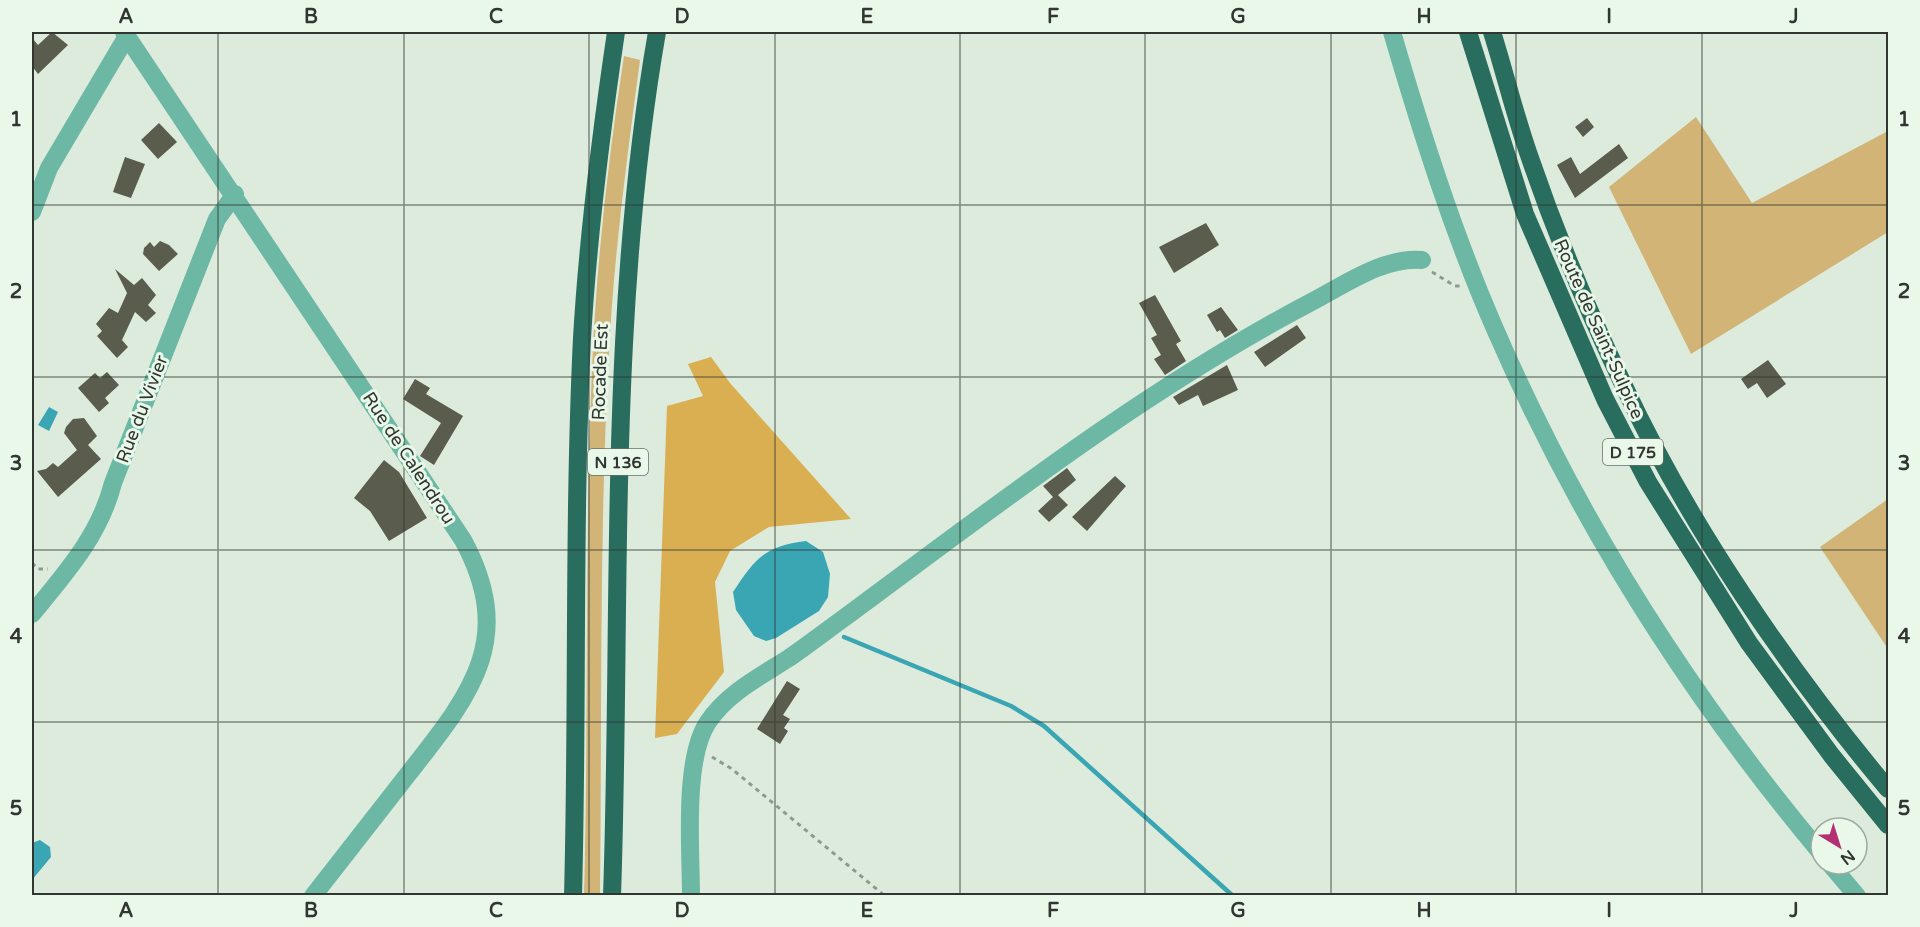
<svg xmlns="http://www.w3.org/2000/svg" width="1920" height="927" font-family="'Varela Round',sans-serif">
<rect width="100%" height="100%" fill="#dcebdc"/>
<!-- green -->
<path fill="#d1b476" d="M 624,56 L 640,60 C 627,157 614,254 609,352 C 599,533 602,715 600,895 L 584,896 C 589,713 584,531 593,348 C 598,250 609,153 624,56 Z
M 1696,117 L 1752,203 L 1888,131 L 1888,232 L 1691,354 L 1609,187 Z
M 1888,499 L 1888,649 L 1820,547 Z"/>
<!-- forest -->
<path fill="#d9af52" d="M 711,357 L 730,383 L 851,519 L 769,527 L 730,551 L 715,582 L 724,672 L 677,734 L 655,738 L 667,406 L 703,396 L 688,364 Z"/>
<!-- water -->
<path fill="#3ba6b3" d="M 49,407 L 58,412 L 49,431 L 38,425 Z
M 806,541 L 823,552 L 830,574 L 828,597 L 819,611 L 776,638 L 766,641 L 754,636 L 736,610 L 733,592 C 755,559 764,546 806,541 Z
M 40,840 L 50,847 L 51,857 L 32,880 L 32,843 Z"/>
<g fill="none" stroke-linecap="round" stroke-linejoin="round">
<!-- stream -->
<path stroke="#3ba6b3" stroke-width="4.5" d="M 844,637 L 1011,706 L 1044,726 L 1233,896"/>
</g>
<!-- building -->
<path fill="#5a5c4d" d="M 52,32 L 68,45 L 38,74 L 32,66 L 32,38 L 38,45 Z
M 1587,118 L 1594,127 L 1583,137 L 1575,127 Z
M 159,123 L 177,142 L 158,159 L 141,140 Z
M 1619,144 L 1628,158 L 1575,198 L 1557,165 L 1571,157 L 1580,174 Z
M 125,157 L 145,164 L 131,198 L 113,192 Z
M 1206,223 L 1219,245 L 1174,273 L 1159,247 Z
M 160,241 L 169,245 L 178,254 L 159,271 L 143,254 L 144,248 L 150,242 L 154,247 Z
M 115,269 L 134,285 L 142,278 L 156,295 L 148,305 L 156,313 L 146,322 L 135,312 L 122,340 L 128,347 L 117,358 L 97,336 L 102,331 L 96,324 L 109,308 L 118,313 L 127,293 Z
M 1155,295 L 1181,341 L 1176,344 L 1186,361 L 1165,375 L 1154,359 L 1161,355 L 1151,338 L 1157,335 L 1139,303 Z
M 1221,307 L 1238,330 L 1225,338 L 1220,330 L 1217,332 L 1207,315 Z
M 1297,325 L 1306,338 L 1265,367 L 1254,352 Z
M 1768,360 L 1786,384 L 1767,398 L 1757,383 L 1748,389 L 1741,379 Z
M 1227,365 L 1238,390 L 1203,406 L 1198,395 L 1179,405 L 1173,397 Z
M 107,372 L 119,385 L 105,398 L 109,403 L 99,412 L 78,388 L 95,373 L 100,378 Z
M 415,379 L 430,388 L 426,394 L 463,416 L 434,465 L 420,456 L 441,423 L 403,399 Z
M 84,418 L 97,436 L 88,445 L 101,459 L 58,497 L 37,471 L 46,469 L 53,463 L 58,467 L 77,450 L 64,433 L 66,427 L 73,419 Z
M 384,460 L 399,472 L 427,518 L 389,541 L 370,511 L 354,498 Z
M 1067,468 L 1076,480 L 1058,495 L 1068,505 L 1049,522 L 1038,511 L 1053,497 L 1043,486 Z
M 1115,476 L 1126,486 L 1087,531 L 1072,517 Z
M 787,681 L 800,689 L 783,715 L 790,719 L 784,728 L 788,731 L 780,744 L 757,729 Z"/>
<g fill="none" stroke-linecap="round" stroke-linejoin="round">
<!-- path -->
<path stroke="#8f9a8f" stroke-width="3" stroke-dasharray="4.5 4.5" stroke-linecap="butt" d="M 1432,272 L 1455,286 L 1460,286
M 32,563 L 38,569 L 48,569
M 712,757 L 732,769 L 885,896"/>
<!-- minor -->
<path stroke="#6cb8a5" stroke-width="18" d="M 124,32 L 463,540 C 517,640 470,695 409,773 C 377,814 345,855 313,896
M 1392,32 C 1421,131 1453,233 1495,329 C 1577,518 1688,694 1821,853
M 32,212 L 49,168 L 127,36
M 32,614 C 65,574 100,535 113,483 L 217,219 L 235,194
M 1830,864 L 1857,896
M 691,896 C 691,850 683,759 708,722 C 727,693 761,676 789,658 C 808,645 826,631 844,618 C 997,505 1148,387 1317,299 C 1349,282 1385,257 1422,260"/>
<!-- highway -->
<path stroke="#296d5e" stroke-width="18" d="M 1468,32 L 1525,214 L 1605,399 L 1648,482 L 1749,643 L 1832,756 L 1888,825
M 1492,32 C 1505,73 1515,116 1530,158 C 1556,234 1588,311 1623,384 C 1688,524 1789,671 1888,789
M 573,896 C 578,710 573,524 582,338 C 588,235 601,133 616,32
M 612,896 C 622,606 607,319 657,32"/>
</g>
<!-- grid -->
<path fill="none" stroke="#313631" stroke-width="1.5" stroke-opacity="0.55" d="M 218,32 L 218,896M 404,32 L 404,896M 589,32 L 589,896M 775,32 L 775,896M 960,32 L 960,896M 1145,32 L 1145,896M 1331,32 L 1331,896M 1516,32 L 1516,896M 1702,32 L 1702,896M 32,205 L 1888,205M 32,377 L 1888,377M 32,550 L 1888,550M 32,722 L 1888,722"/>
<g text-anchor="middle" stroke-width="6" stroke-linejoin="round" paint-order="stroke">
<!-- shield labels -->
<g fill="#e9f8e9" stroke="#687068" stroke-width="1.5">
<rect x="1603" y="439" width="60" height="26" rx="4.5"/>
<rect x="588" y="449" width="60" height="26" rx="4.5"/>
</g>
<g font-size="16" font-weight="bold" fill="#313631">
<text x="1633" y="458">D 175</text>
<text x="618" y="468">N 136</text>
</g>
<!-- street labels -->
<g font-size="18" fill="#313631" stroke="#e9f8e9">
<text transform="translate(1599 329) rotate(66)" y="6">Route de Saint-Sulpice</text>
<text transform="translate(600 372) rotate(-88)" y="6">Rocade Est</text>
<text transform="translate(142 409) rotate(-69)" y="6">Rue du Vivier</text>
<text transform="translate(409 458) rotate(57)" y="6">Rue de Calendrou</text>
</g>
</g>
<!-- border -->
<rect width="1920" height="927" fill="none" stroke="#e9f8e9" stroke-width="66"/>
<!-- north arrow -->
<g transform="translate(1839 846) rotate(142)"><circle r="28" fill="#e9f8e9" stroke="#9faa9f" stroke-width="1.5"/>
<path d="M0-4.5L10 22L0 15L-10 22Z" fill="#b42f73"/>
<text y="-9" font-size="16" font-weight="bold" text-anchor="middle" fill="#313631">N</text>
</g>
<rect x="33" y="33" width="1854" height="861" fill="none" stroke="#313631" stroke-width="2"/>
<g font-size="20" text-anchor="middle" font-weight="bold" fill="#313631">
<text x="126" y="23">A</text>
<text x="311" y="23">B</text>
<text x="496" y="23">C</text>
<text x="682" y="23">D</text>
<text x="867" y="23">E</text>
<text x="1053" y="23">F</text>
<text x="1238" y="23">G</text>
<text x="1424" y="23">H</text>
<text x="1609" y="23">I</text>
<text x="1794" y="23">J</text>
<text x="16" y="126">1</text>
<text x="1904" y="126">1</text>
<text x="16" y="298">2</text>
<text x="1904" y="298">2</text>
<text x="16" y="470">3</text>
<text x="1904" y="470">3</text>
<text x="16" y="643">4</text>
<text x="1904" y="643">4</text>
<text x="16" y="815">5</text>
<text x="1904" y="815">5</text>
<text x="126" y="917">A</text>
<text x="311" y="917">B</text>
<text x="496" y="917">C</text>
<text x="682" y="917">D</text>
<text x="867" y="917">E</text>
<text x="1053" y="917">F</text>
<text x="1238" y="917">G</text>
<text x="1424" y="917">H</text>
<text x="1609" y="917">I</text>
<text x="1794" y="917">J</text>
</g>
</svg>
